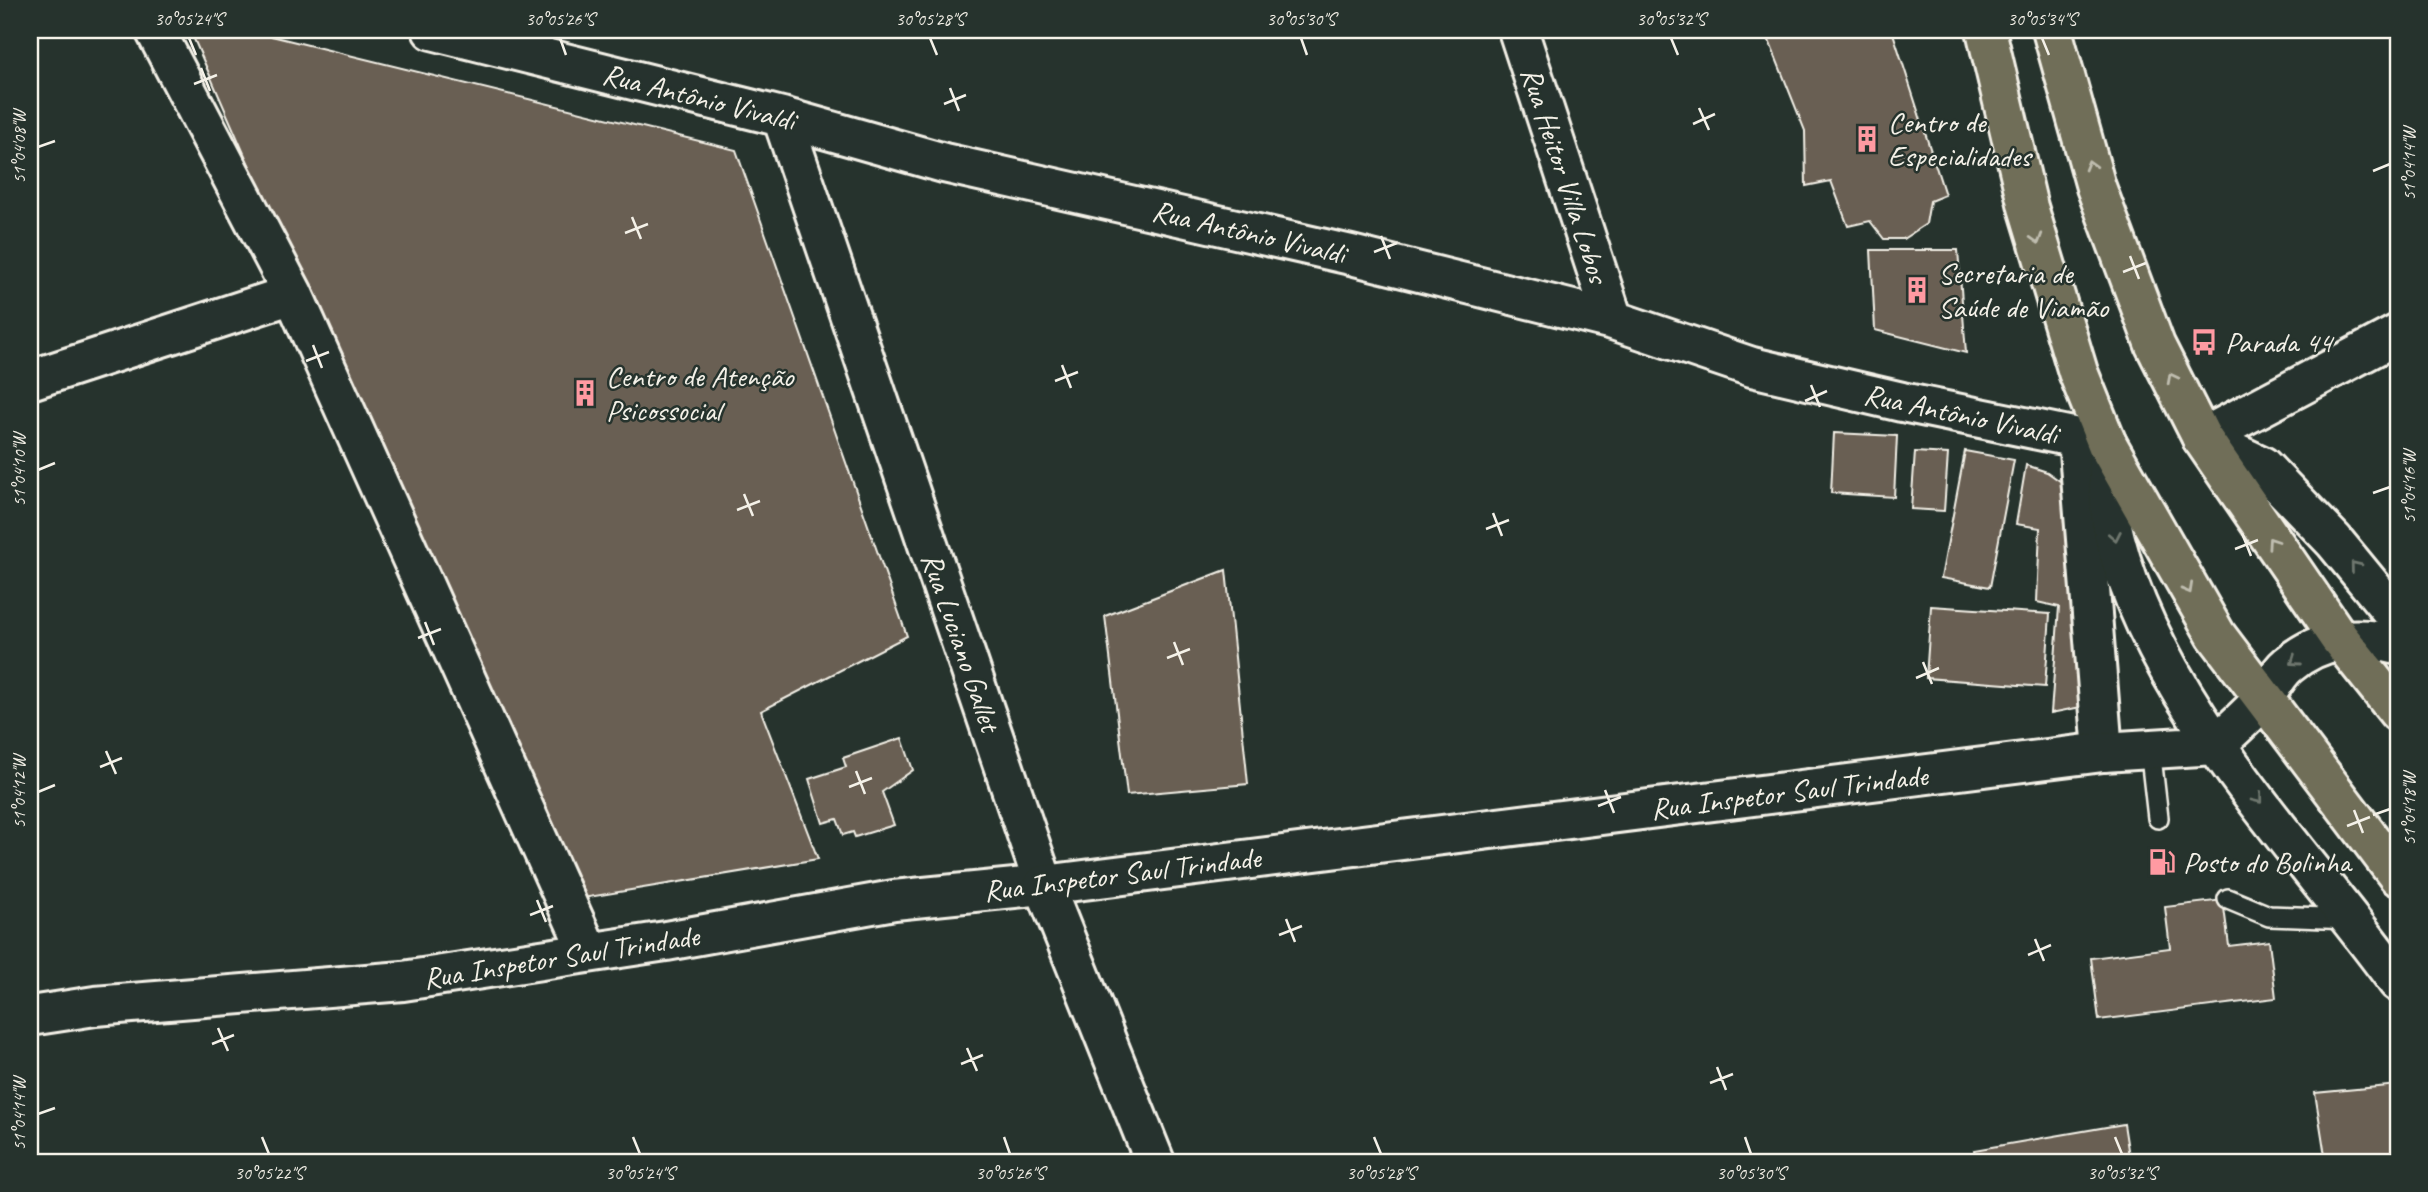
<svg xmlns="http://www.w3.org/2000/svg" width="2428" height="1192" font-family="Caveat,sans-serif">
<rect width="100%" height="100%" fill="#26332d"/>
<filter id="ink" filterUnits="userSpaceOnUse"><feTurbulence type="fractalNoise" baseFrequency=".0143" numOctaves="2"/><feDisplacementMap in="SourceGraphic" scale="14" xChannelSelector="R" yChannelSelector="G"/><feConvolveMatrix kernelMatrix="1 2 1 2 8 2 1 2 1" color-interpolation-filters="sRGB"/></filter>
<g filter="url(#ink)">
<!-- building -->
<path fill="#695f52" stroke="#f4f1e8" stroke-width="2" d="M 190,30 L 247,30 L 736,150 L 907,636 L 761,711 L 818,859 L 571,900 Z
M 1775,30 L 1892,30 L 1945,195 L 1930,201 L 1926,224 L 1903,239 L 1884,239 L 1870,221 L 1848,226 L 1831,181 L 1806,186 L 1805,131 L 1766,33 Z
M 1871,250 L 1958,250 L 1966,353 L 1875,330 Z
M 1834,433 L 1897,436 L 1894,497 L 1831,493 Z
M 1965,451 L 2014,460 L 1990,587 L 1941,578 Z
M 1915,452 L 1948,454 L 1944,511 L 1911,509 Z
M 2026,465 L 2047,472 L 2067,486 L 2091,705 L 2051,713 L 2059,607 L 2037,602 L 2040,528 L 2016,524 Z
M 1226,570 L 1248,784 L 1127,795 L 1105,616 Z
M 1931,606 L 2050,614 L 2045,687 L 1926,678 Z
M 902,738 L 913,770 L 882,792 L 894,825 L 855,837 L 853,832 L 843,835 L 837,819 L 823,823 L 809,779 L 846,767 L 843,758 Z
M 2223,900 L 2229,946 L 2269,941 L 2276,998 L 2099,1020 L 2091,958 L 2170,948 L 2165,907 Z
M 2398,1085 L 2398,1162 L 2326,1162 L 2315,1093 Z
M 2124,1124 L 2130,1162 L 1976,1162 L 1974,1150 Z"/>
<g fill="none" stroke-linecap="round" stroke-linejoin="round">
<defs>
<path id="lane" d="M 2150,748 L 2158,818
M 2228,899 L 2269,916 L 2350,919"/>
<path id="street" d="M 155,30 L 293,294 L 588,951
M 432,30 L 782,117 L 944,163 L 1351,255 L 1613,320 L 1752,367 L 1902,402 L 2107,444
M 1518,30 L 1613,320
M 30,380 L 293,294
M 2202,438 L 2398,334
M 2078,439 L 2103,752
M 30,1016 L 95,1006 L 403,981 L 666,941 L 894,900 L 1044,885 L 782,117"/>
<path id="secondary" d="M 2202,438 L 2262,466 L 2334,541 L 2398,619
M 2107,444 C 2109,474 2107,509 2115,539 C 2157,704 2299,846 2398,982
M 2216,745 C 2231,730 2248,716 2262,700 C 2271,689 2277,674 2288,665 C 2321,637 2357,635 2398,645
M 1155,1162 L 1044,885 L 2103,752 L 2216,745"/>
<path id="primary" d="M 1986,30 L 2028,207 L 2078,372 L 2107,444 L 2216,635 L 2398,876
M 2052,30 L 2096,187 L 2155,345 L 2202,438 L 2339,638 L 2398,712"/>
</defs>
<!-- lane casing -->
<use href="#lane" stroke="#f4f1e8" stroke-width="24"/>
<!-- street casing -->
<use href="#street" stroke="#f4f1e8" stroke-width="44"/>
<!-- secondary casing -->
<use href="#secondary" stroke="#f4f1e8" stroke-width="44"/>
<!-- primary casing -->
<use href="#primary" stroke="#f4f1e8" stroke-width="44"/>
<!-- lane -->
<use href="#lane" stroke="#26332d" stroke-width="19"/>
<!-- street -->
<use href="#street" stroke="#26332d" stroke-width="38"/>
<!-- secondary -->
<use href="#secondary" stroke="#26332d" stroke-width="38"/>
<!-- primary -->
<use href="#primary" stroke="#706e59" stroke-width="38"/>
</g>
<!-- one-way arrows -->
<defs><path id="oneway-chevron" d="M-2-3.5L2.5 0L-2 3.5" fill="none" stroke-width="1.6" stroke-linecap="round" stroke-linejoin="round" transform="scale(1.75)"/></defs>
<g stroke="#bfbdaf">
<use href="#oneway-chevron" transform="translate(2090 165) rotate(-106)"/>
<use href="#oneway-chevron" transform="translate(2037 239) rotate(73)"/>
<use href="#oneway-chevron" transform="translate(2172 378) rotate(-117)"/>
<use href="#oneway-chevron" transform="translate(2272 542) rotate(-124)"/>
<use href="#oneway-chevron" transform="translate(2188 589) rotate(61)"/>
</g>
<g stroke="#6e766e">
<use href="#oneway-chevron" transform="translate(2115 536) rotate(79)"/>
<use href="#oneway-chevron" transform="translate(2355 566) rotate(-129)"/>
<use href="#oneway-chevron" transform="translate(2295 661) rotate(145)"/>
<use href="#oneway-chevron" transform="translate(2258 799) rotate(52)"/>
</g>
</g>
<!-- ticks -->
<path fill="none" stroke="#f4f1e8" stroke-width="2.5" d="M 189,38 L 196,55M 560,38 L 566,55M 930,38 L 937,55M 1301,38 L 1307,55M 1671,38 L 1678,55M 2042,38 L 2049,55M 201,68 L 210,91M 194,84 L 217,75M 950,88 L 959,111M 944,104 L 966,95M 1699,108 L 1709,130M 1693,124 L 1715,114M 38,147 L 55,141M 2373,171 L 2390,164M 632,217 L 641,239M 625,233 L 648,224M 1381,236 L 1390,259M 1374,252 L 1397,243M 2130,256 L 2139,279M 2123,272 L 2146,263M 313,345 L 322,368M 306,361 L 329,352M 1062,365 L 1071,388M 1055,381 L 1078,372M 1811,385 L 1820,407M 1805,401 L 1827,391M 38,470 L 55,463M 2373,493 L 2390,487M 744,494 L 753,516M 737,510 L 760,501M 1493,513 L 1502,536M 1486,529 L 1509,520M 2242,533 L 2251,556M 2235,549 L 2258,540M 425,622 L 434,645M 418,638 L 441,629M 1174,642 L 1183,665M 1167,658 L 1190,649M 1923,662 L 1932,684M 1916,678 L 1939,668M 106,751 L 116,774M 100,767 L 122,758M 856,771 L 865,794M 849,787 L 872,778M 1605,790 L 1614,813M 38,792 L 55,785M 1598,806 L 1621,797M 2354,810 L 2363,833M 2373,815 L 2390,809M 2347,826 L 2370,817M 537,900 L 546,922M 530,915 L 553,906M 1286,919 L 1295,942M 1279,935 L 1302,926M 2035,939 L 2044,961M 2028,955 L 2051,945M 218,1028 L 228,1051M 212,1044 L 234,1035M 967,1048 L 977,1071M 961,1064 L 983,1055M 1717,1067 L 1726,1090M 1710,1083 L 1733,1074M 38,1114 L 55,1108M 262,1137 L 269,1154M 633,1137 L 640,1154M 1004,1137 L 1010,1154M 1374,1137 L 1381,1154M 1745,1137 L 1751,1154M 2115,1137 L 2122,1154"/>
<!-- icons -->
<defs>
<symbol id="building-bare" viewBox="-9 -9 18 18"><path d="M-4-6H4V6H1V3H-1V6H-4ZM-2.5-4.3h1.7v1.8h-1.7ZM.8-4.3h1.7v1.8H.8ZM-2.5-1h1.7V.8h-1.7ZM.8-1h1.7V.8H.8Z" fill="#ff9aa2" stroke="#26332d" stroke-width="2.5" paint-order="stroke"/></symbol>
<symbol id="bus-bare" viewBox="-9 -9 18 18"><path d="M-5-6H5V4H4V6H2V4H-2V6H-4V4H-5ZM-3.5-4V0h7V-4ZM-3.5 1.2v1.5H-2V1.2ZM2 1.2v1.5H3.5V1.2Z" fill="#ff9aa2" stroke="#26332d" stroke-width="2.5" paint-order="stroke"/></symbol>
<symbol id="fuel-bare" viewBox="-9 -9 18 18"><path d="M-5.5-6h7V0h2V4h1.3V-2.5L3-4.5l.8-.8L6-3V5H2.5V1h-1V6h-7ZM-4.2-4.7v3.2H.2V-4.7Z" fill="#ff9aa2" stroke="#26332d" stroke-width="2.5" paint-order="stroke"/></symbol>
</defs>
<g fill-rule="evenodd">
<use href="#building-bare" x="1848" y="120" width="38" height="38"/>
<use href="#building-bare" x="1898" y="271" width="38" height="38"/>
<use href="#bus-bare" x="2185" y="323" width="38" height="38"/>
<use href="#building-bare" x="566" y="374" width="38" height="38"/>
<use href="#fuel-bare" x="2143" y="843" width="38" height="38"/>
</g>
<g text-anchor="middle" stroke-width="5" stroke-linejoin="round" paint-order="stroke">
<!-- street labels -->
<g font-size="30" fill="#f4f1e8" stroke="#26332d">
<text transform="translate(699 97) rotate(14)" y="10">Rua Antônio Vivaldi</text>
<text transform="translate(1565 175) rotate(72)" y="10">Rua Heitor Villa Lobos</text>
<text transform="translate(1249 232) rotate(13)" y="10">Rua Antônio Vivaldi</text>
<text transform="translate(1961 414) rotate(12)" y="10">Rua Antônio Vivaldi</text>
<text transform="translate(961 642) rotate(71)" y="10">Rua Luciano Gallet</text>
<text transform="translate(1789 792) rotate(-7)" y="10">Rua Inspetor Saul Trindade</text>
<text transform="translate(1122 874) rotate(-7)" y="10">Rua Inspetor Saul Trindade</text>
<text transform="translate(561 957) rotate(-9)" y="10">Rua Inspetor Saul Trindade</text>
</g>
<!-- poi labels -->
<g font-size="30" fill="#f4f1e8" stroke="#26332d" text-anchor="start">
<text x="1888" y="132">Centro de<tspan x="1888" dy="34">Especialidades</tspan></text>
<text x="1938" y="283">Secretaria de<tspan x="1938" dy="34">Saúde de Viamão</tspan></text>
<text x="2225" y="352">Parada 44</text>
<text x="606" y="386">Centro de Atenção<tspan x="606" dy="34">Psicossocial</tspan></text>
<text x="2183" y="872">Posto do Bolinha</text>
</g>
</g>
<!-- margin -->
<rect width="2428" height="1192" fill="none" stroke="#26332d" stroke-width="77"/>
<rect x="38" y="38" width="2352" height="1116" fill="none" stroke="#f4f1e8" stroke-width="2.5"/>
<g font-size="18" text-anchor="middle" fill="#f4f1e8">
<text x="189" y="25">30°05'24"S</text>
<text x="560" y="25">30°05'26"S</text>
<text x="930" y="25">30°05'28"S</text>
<text x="1301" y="25">30°05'30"S</text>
<text x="1671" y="25">30°05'32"S</text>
<text x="2042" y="25">30°05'34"S</text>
<text transform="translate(19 147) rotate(-90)" y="6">51°04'08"W</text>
<text transform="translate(2409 164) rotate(-90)" y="6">51°04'14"W</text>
<text transform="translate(19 470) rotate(-90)" y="6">51°04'10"W</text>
<text transform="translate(2409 487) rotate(-90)" y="6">51°04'16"W</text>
<text transform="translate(19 792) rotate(-90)" y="6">51°04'12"W</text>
<text transform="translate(2409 809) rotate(-90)" y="6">51°04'18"W</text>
<text transform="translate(19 1114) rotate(-90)" y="6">51°04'14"W</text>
<text x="269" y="1179">30°05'22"S</text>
<text x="640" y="1179">30°05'24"S</text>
<text x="1010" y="1179">30°05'26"S</text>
<text x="1381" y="1179">30°05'28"S</text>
<text x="1751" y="1179">30°05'30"S</text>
<text x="2122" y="1179">30°05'32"S</text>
</g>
</svg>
